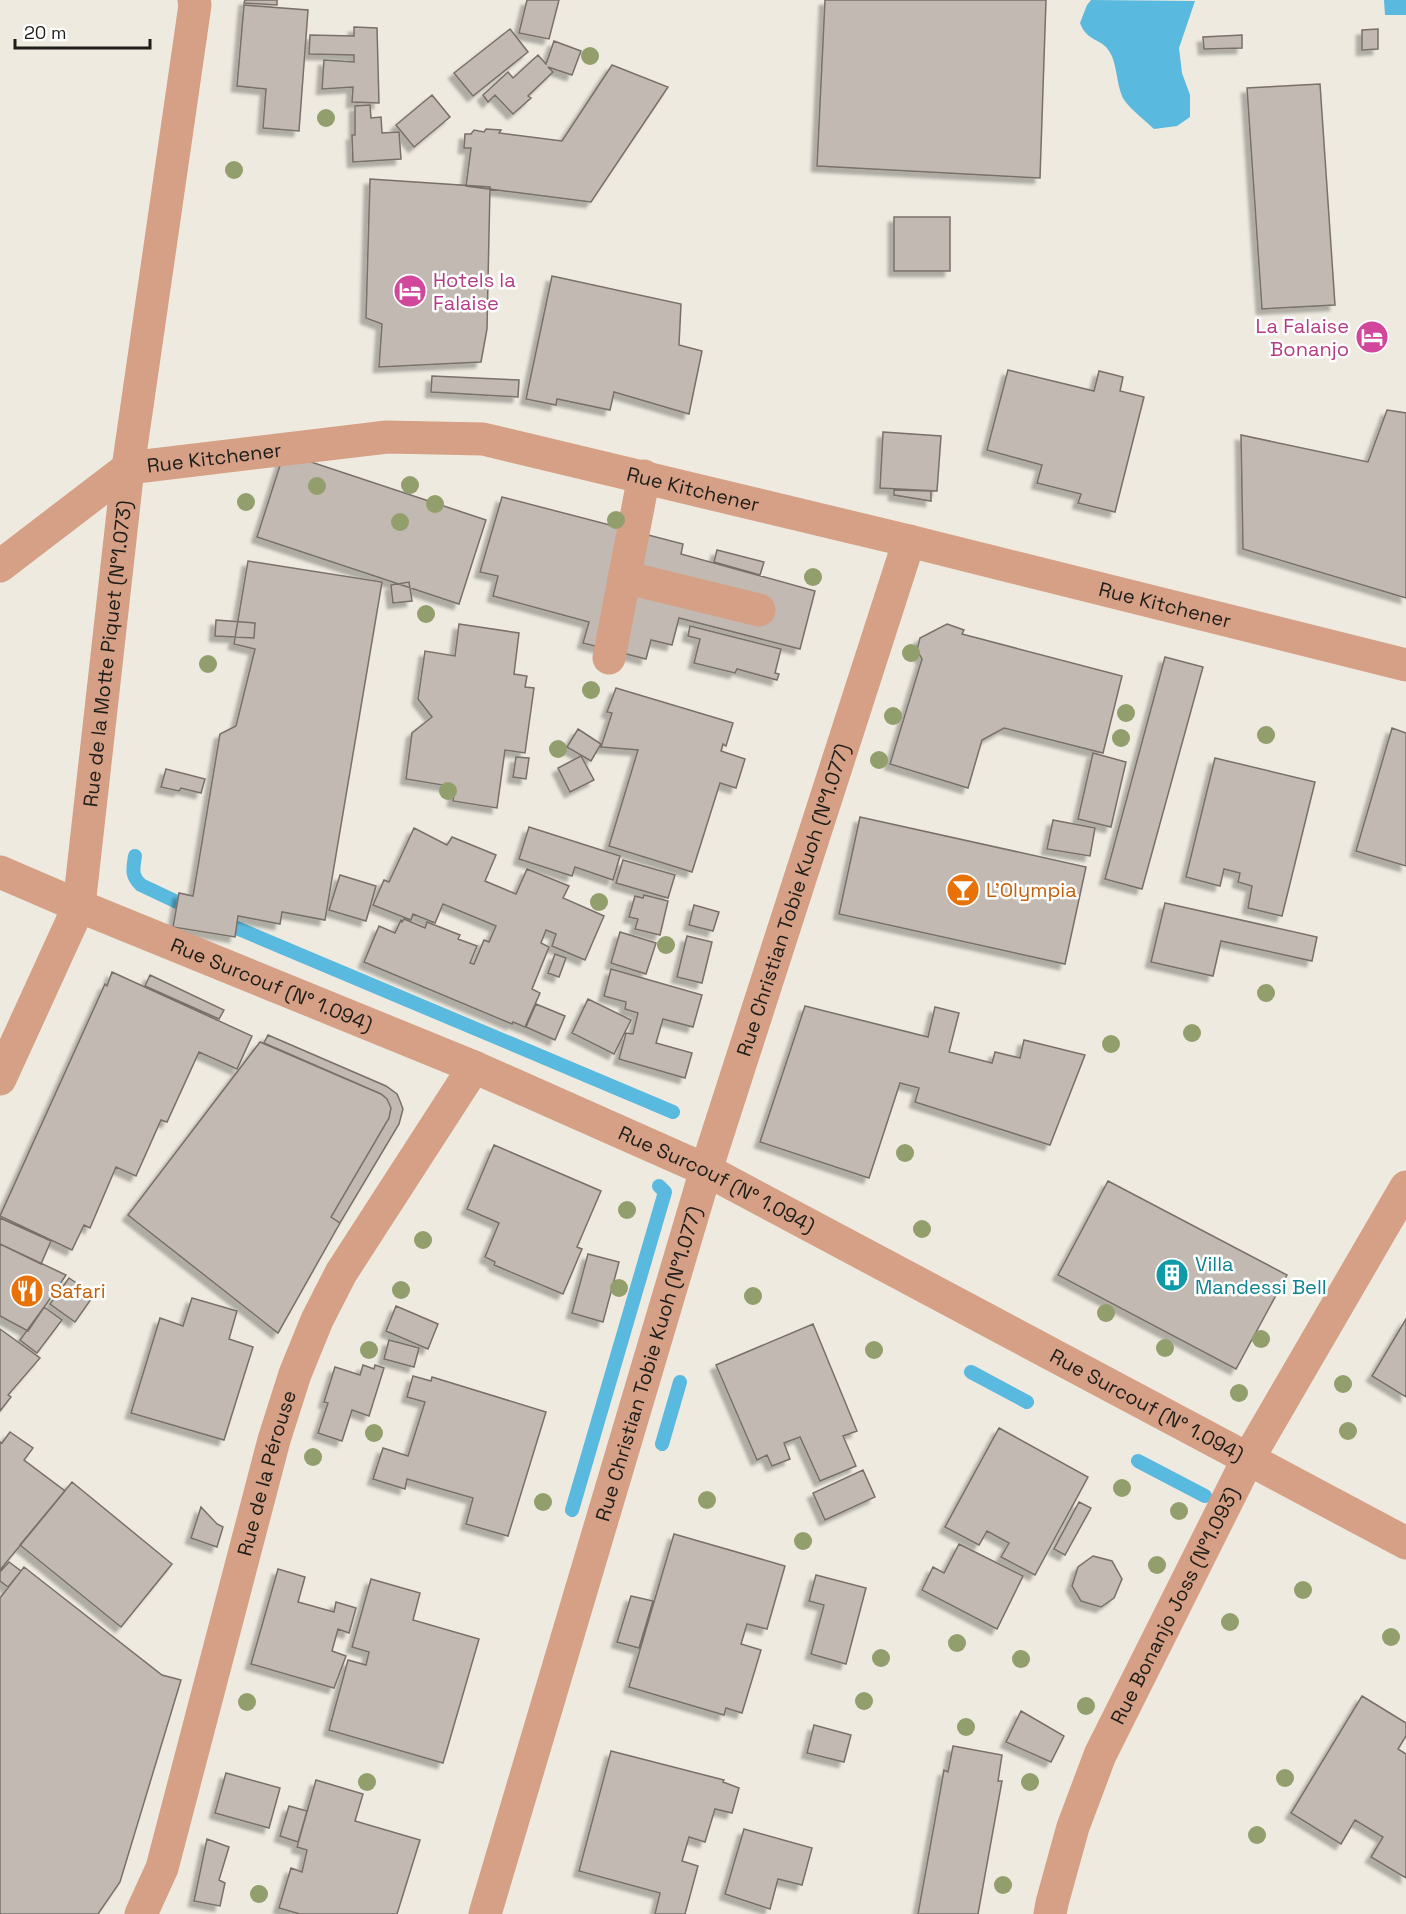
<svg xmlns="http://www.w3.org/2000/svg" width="1406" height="1914" font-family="'Space Grotesk',sans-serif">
<defs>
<filter id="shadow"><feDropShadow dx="-5.5" dy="5.5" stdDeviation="1.5" flood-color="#0004"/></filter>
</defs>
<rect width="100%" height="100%" fill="#eeeae0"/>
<!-- water -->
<path fill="#5ab9de" d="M 1091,0 L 1195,1 L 1179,48 L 1182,73 L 1190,95 L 1190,117 L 1177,126 L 1154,129 C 1146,121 1126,106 1122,96 C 1116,82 1117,62 1109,51 C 1101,38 1087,42 1080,23 L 1087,5 Z
M 1384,0 L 1406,0 L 1406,15 L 1385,15 Z"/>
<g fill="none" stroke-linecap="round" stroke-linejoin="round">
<!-- stream -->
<path stroke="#5ab9de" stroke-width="14" d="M 135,856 C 133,869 131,876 141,885 L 194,910
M 220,921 L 673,1112
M 971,1372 L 1027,1402
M 662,1444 L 680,1382
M 1138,1461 L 1205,1496
M 572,1510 L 665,1192 L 659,1186"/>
</g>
<!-- building -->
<path fill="#c2b9b2" stroke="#787069" stroke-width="1.5" filter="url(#shadow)" d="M 245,0 L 277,0 L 277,5 L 244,3 Z
M 527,0 L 559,0 L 549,39 L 519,33 Z
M 825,0 L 1046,0 L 1040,178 L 817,166 Z
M 244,5 L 308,10 L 299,131 L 263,128 L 266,89 L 237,86 Z
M 354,27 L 377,28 L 379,103 L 352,102 L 353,87 L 322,89 L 324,60 L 354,62 L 354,55 L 309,54 L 310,35 L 354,36 Z
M 510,29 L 528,52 L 473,96 L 454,73 Z
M 1378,29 L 1378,49 L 1362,50 L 1362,30 Z
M 1242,35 L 1242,48 L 1204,49 L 1203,37 Z
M 554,41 L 581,51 L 572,75 L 548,67 L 553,72 L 528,96 L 531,98 L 513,114 L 495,95 L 488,102 L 483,95 L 508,72 L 513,78 L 538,55 L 546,64 Z
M 612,65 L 668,87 L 591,202 L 466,186 L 471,148 L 464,148 L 465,134 L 471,134 L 474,130 L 484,132 L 486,129 L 501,130 L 499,133 L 562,141 Z
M 1320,84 L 1335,305 L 1262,309 L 1247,88 Z
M 432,95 L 450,117 L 414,147 L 396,125 Z
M 370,105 L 371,118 L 381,117 L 382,133 L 399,132 L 401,159 L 353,162 L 352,135 L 355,135 L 355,106 Z
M 370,179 L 490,187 L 487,329 L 481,362 L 379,367 L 382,324 L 366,318 Z
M 894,217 L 950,217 L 950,271 L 894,271 Z
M 552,276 L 681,304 L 679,345 L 702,351 L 689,414 L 614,392 L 610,410 L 557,399 L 556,405 L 526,399 Z
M 1008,370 L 1094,391 L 1099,371 L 1123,377 L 1120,391 L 1144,397 L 1115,512 L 1078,503 L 1081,494 L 1037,483 L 1042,465 L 987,450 Z
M 432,376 L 519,380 L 518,397 L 431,392 Z
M 1387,410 L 1406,413 L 1406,598 L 1243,549 L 1241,435 L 1368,462 Z
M 883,432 L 941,436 L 937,491 L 880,488 Z
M 284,453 L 486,520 L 459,604 L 257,537 Z
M 894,490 L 931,491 L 931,501 L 894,495 Z
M 502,497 L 683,544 L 681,554 L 815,591 L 800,649 L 679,618 L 672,645 L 651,640 L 646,659 L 583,643 L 589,622 L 493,596 L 498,576 L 480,572 Z
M 717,550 L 764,562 L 760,575 L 714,562 Z
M 248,561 L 382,582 L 325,920 L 282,912 L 280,924 L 238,916 L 235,937 L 173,927 L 179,893 L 193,896 L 220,734 L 236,726 L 255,649 L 234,644 Z
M 409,582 L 412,601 L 393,603 L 391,585 Z
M 216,620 L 255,623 L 254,638 L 215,636 Z
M 459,624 L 519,633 L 514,674 L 527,676 L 525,687 L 534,688 L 525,753 L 505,750 L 497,808 L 453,801 L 455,787 L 406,779 L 412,733 L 432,717 L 418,699 L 425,651 L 455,656 Z
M 947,624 L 964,630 L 962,634 L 1122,676 L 1103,753 L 1004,728 L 982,740 L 968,788 L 890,764 L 922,659 L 917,650 L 920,638 Z
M 690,626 L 781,649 L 775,673 L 779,674 L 777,680 L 737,669 L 735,673 L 694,663 L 700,639 L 688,636 Z
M 1165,657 L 1203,667 L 1142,889 L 1105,879 Z
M 616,688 L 733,723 L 726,746 L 723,744 L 721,751 L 745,759 L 736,788 L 720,783 L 692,872 L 609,846 L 638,750 L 601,747 L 612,713 L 607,712 Z
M 1392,728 L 1406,733 L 1406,866 L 1356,851 Z
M 578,729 L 601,744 L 591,761 L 567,747 Z
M 1093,753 L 1126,762 L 1111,827 L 1078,819 Z
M 581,756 L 594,780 L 570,792 L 558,768 Z
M 516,757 L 529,758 L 526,779 L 513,777 Z
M 1215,758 L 1315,782 L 1282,916 L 1248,908 L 1252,886 L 1238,882 L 1240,873 L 1224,869 L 1220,886 L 1186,877 Z
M 166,769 L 205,779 L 201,793 L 181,788 L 179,791 L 161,787 Z
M 860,817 L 1086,867 L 1065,964 L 839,914 Z
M 1053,820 L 1095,828 L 1090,856 L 1047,849 Z
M 529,827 L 620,856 L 613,880 L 575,867 L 572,876 L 519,859 Z
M 414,828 L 447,845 L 452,837 L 496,855 L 485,881 L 516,894 L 527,869 L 569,886 L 563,898 L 604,916 L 585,960 L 552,946 L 556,934 L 546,930 L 541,943 L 549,947 L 532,989 L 540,993 L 525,1027 L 513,1022 L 512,1024 L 364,962 L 379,926 L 395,933 L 401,920 L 402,922 L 404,919 L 425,928 L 427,922 L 460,935 L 458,939 L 477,946 L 470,963 L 474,964 L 484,940 L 489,942 L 496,926 L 443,904 L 435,923 L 413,914 L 411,920 L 373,905 L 384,880 L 389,882 Z
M 623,860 L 675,875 L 668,898 L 616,883 Z
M 340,875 L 376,886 L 366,921 L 329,910 Z
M 644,895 L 668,901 L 660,935 L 635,929 L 638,919 L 629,917 L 635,896 L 643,898 Z
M 1165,903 L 1317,937 L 1312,961 L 1221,941 L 1213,976 L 1151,962 Z
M 694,905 L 719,912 L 713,931 L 689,925 Z
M 620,932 L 656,943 L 646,974 L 611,963 Z
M 687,936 L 712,942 L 702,983 L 677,977 Z
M 555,954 L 566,958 L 559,977 L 548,973 Z
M 611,969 L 702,995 L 693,1027 L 663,1019 L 656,1043 L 692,1053 L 685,1078 L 619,1059 L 626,1033 L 633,1034 L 638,1013 L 625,1009 L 626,1002 L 604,996 Z
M 112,972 L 252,1036 L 237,1069 L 199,1052 L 167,1122 L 161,1120 L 136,1176 L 116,1167 L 90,1228 L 84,1225 L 72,1250 L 0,1216 L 105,984 L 107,986 Z
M 150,975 L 224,1010 L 219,1019 L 145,986 Z
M 588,999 L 631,1020 L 614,1054 L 572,1033 Z
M 536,1004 L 565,1016 L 555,1040 L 526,1027 Z
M 805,1006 L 928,1037 L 935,1007 L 959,1013 L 949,1052 L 992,1063 L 995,1052 L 1020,1058 L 1024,1040 L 1085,1055 L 1050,1145 L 915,1102 L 919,1088 L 900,1083 L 869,1178 L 760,1142 Z
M 268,1035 L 386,1086 L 397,1094 L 400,1101 L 403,1109 L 399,1124 L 340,1223 L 331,1217 L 389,1118 L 391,1108 L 387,1099 L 381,1094 L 264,1043 Z
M 260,1042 L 381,1094 L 387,1099 L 391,1108 L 389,1118 L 331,1217 L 340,1223 L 278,1333 L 128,1215 Z
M 494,1145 L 601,1191 L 577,1247 L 582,1249 L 563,1294 L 494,1265 L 495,1262 L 485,1257 L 499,1223 L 467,1209 Z
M 1108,1181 L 1287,1275 L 1236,1369 L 1058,1275 Z
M 0,1218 L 51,1241 L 41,1264 L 0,1244 Z
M 0,1244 L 66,1275 L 28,1331 L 0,1316 Z
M 588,1254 L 619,1262 L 603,1322 L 572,1313 Z
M 69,1278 L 94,1295 L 75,1322 L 50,1304 Z
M 192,1298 L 237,1311 L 229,1339 L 253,1347 L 224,1440 L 131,1413 L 160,1318 L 183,1326 Z
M 396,1306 L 438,1324 L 428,1349 L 386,1331 Z
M 44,1307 L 62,1320 L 37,1353 L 20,1340 Z
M 1406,1319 L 1406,1397 L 1372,1376 Z
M 813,1324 L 857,1431 L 843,1436 L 856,1466 L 820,1481 L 800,1437 L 784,1443 L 790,1459 L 772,1466 L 767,1455 L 757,1460 L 716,1365 Z
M 0,1329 L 40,1358 L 8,1395 L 11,1397 L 0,1411 Z
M 389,1340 L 419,1348 L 414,1367 L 384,1359 Z
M 363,1365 L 374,1369 L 375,1365 L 384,1368 L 369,1416 L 352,1410 L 342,1441 L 318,1433 L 328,1403 L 324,1402 L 335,1367 L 360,1375 Z
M 413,1376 L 431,1381 L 432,1377 L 546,1412 L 508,1536 L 466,1524 L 473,1498 L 407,1479 L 405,1489 L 373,1479 L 383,1448 L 408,1456 L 425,1402 L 407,1397 Z
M 999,1428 L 1088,1477 L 1035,1575 L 1001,1557 L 1009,1543 L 987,1531 L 979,1545 L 945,1527 Z
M 10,1432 L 33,1448 L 24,1460 L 65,1491 L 0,1570 L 0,1442 L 2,1443 Z
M 863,1470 L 875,1497 L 825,1520 L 813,1493 Z
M 72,1482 L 172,1564 L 121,1627 L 20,1545 Z
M 1079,1502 L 1091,1508 L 1065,1555 L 1054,1549 Z
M 201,1507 L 217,1524 L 223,1527 L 217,1547 L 191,1538 Z
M 674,1534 L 785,1566 L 767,1629 L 747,1624 L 741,1644 L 761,1650 L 742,1713 L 726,1708 L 724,1715 L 629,1687 Z
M 959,1544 L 1023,1576 L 997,1629 L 922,1590 L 933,1567 L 944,1573 Z
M 1093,1556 L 1112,1561 L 1122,1579 L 1114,1598 L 1101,1607 L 1081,1601 L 1072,1586 L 1078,1567 Z
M 9,1562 L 21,1571 L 8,1587 L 0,1581 L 0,1572 Z
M 24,1567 L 162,1675 L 181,1680 L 120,1882 L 98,1914 L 0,1914 L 0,1598 Z
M 278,1569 L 305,1577 L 298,1602 L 334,1612 L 336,1602 L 356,1608 L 349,1633 L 338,1629 L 332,1651 L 346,1656 L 334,1688 L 251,1664 Z
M 816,1575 L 866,1588 L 846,1664 L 811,1654 L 824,1605 L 809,1601 Z
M 371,1579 L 420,1593 L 413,1620 L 479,1639 L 443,1763 L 329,1730 L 348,1660 L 366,1665 L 369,1652 L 352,1647 Z
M 631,1596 L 653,1601 L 639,1648 L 617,1642 Z
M 1362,1696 L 1406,1723 L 1406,1736 L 1398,1749 L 1406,1754 L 1406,1878 L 1371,1857 L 1383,1837 L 1355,1820 L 1341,1844 L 1291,1813 Z
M 1021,1711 L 1064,1736 L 1051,1762 L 1006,1742 Z
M 814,1725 L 851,1735 L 844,1762 L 807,1753 Z
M 953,1746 L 1002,1755 L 998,1781 L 1002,1781 L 978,1914 L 918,1914 L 944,1770 L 948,1772 Z
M 611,1751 L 724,1780 L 723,1782 L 739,1788 L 732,1813 L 715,1809 L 705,1842 L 689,1837 L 682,1861 L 698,1866 L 685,1914 L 655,1914 L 660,1893 L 579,1871 Z
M 226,1773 L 280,1788 L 269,1828 L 215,1813 Z
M 316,1780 L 363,1794 L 355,1821 L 420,1840 L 397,1914 L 300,1914 L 279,1908 L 291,1868 L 302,1872 L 307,1850 L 297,1847 Z
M 289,1806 L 307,1811 L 298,1842 L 280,1836 Z
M 744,1829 L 812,1848 L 802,1885 L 778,1879 L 770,1909 L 725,1894 Z
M 207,1839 L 229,1847 L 219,1880 L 225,1883 L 220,1906 L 194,1901 Z"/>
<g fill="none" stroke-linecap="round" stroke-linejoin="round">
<!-- minor -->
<g stroke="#d5a085" stroke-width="33">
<path id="s1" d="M 0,566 L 128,468 L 387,437 L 483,439 L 909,541 L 1406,665"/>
<path d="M 624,577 L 759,610"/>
<path d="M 609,658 L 644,476"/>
<path id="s2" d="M 0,872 L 79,906 L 474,1067 L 706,1170 L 1406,1543"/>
<path id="s3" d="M 0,1079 L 79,906 L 128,468 L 195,5 L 194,0"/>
<path id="s4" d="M 141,1914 L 162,1868 L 274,1440 L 295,1374 L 317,1320 L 341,1273 L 474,1067"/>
<path id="s5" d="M 485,1914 L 706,1170 L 909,541"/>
<path id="s6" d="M 1050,1914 L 1052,1903 L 1073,1827 L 1100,1755 L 1248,1459 L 1406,1187"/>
</g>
</g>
<!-- trees -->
<g fill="#929e6c">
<circle cx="590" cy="56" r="9"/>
<circle cx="326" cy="118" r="9"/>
<circle cx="234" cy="170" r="9"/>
<circle cx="410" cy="485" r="9"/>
<circle cx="317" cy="486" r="9"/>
<circle cx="246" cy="502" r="9"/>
<circle cx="435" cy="504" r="9"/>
<circle cx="616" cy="520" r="9"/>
<circle cx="400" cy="522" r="9"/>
<circle cx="813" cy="577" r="9"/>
<circle cx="426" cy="614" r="9"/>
<circle cx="911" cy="653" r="9"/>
<circle cx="208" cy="664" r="9"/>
<circle cx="591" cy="690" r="9"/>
<circle cx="1126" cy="713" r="9"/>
<circle cx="893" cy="716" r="9"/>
<circle cx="1266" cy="735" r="9"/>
<circle cx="1121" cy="738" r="9"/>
<circle cx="558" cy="749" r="9"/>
<circle cx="879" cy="760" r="9"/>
<circle cx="448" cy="791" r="9"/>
<circle cx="599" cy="902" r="9"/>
<circle cx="666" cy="945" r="9"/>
<circle cx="1266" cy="993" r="9"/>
<circle cx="1192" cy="1033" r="9"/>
<circle cx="1111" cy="1044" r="9"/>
<circle cx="905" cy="1153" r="9"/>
<circle cx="627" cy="1210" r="9"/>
<circle cx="922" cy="1229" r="9"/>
<circle cx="423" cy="1240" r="9"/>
<circle cx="619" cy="1288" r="9"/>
<circle cx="401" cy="1290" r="9"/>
<circle cx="753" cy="1296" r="9"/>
<circle cx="1106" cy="1313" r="9"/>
<circle cx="1261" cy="1339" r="9"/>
<circle cx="1165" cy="1348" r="9"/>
<circle cx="369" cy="1350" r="9"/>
<circle cx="874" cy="1350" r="9"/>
<circle cx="1343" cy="1384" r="9"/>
<circle cx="1239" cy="1393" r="9"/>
<circle cx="1348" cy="1431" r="9"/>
<circle cx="374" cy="1433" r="9"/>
<circle cx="313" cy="1457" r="9"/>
<circle cx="1122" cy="1488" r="9"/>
<circle cx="707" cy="1500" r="9"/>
<circle cx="543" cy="1502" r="9"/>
<circle cx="1179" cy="1511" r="9"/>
<circle cx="803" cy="1541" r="9"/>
<circle cx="1157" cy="1565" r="9"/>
<circle cx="1303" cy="1590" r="9"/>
<circle cx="1230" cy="1622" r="9"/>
<circle cx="1391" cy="1637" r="9"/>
<circle cx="957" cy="1643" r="9"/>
<circle cx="881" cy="1658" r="9"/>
<circle cx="1021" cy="1659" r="9"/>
<circle cx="864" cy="1701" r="9"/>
<circle cx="247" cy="1702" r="9"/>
<circle cx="1086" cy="1706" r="9"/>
<circle cx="966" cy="1727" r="9"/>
<circle cx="1285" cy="1778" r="9"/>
<circle cx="367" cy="1782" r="9"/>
<circle cx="1030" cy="1782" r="9"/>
<circle cx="1257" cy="1835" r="9"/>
<circle cx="1003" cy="1885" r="9"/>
<circle cx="259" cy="1894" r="9"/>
</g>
<!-- icons -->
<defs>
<symbol id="hotel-disc" viewBox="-11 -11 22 22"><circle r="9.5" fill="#d1479c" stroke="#fff"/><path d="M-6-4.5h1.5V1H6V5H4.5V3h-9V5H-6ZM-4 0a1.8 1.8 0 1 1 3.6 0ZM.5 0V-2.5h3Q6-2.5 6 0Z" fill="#fff"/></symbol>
<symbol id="bar-disc" viewBox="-11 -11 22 22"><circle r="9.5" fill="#e8710a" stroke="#fff"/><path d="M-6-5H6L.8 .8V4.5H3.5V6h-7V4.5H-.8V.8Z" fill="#fff"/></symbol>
<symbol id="building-disc" viewBox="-11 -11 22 22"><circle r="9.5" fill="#0f9aa8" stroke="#fff"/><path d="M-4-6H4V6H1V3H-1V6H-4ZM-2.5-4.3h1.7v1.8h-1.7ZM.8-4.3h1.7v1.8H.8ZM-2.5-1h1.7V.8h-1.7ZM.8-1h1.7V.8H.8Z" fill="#fff"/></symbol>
<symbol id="restaurant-disc" viewBox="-11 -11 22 22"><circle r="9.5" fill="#e8710a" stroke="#fff"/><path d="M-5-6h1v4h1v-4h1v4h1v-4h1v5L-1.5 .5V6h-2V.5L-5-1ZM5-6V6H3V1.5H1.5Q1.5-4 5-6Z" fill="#fff"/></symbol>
</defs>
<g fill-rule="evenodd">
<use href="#hotel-disc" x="391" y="272" width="38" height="38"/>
<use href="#hotel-disc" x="1353" y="318" width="38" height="38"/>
<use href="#bar-disc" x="944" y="871" width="38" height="38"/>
<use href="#building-disc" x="1153" y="1256" width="38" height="38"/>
<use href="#restaurant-disc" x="8" y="1272" width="38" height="38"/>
</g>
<g text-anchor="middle" stroke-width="5" stroke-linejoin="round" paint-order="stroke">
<!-- hotel labels -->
<g font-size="20" fill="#b23c85" stroke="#fff" text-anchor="start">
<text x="433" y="287">Hotels la<tspan x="433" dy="23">Falaise</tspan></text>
<text x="1349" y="333" text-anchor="end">La Falaise<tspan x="1349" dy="23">Bonanjo</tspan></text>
</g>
<!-- street labels -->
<g font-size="20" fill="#1e1d19" stroke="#fff">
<text dy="7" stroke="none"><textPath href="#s1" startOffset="248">Rue Kitchener</textPath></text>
<text dy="7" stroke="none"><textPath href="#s1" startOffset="734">Rue Kitchener</textPath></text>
<text dy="7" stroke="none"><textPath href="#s1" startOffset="1220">Rue Kitchener</textPath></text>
<text dy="7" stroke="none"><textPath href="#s3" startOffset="444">Rue de la Motte Piquet (N°1.073)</textPath></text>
<text dy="7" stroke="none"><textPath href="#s5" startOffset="1060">Rue Christian Tobie Kuoh (N°1.077)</textPath></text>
<text dy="7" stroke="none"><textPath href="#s2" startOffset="294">Rue Surcouf (N° 1.094)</textPath></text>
<text dy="7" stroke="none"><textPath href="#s2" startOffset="780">Rue Surcouf (N° 1.094)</textPath></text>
<text dy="7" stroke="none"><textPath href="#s5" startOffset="574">Rue Christian Tobie Kuoh (N°1.077)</textPath></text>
<text dy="7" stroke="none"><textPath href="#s2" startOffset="1266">Rue Surcouf (N° 1.094)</textPath></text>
<text dy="7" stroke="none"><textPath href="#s4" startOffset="459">Rue de la Pérouse</textPath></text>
<text dy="7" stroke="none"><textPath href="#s6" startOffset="334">Rue Bonanjo Joss (N°1.093)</textPath></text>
</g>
<!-- food labels -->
<g font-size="20" fill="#c56008" stroke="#fff" text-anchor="start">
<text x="986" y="897">L'Olympia</text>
<text x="50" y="1298">Safari</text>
</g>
<!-- culture labels -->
<g font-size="20" fill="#0d838f" stroke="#fff" text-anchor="start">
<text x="1195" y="1271">Villa<tspan x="1195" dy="23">Mandessi Bell</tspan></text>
</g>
</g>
<!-- scale -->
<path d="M15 39v9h135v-9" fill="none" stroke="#1e1d19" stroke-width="3"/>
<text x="24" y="39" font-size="18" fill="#1e1d19" stroke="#ffffff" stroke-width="4.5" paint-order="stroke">20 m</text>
</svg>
